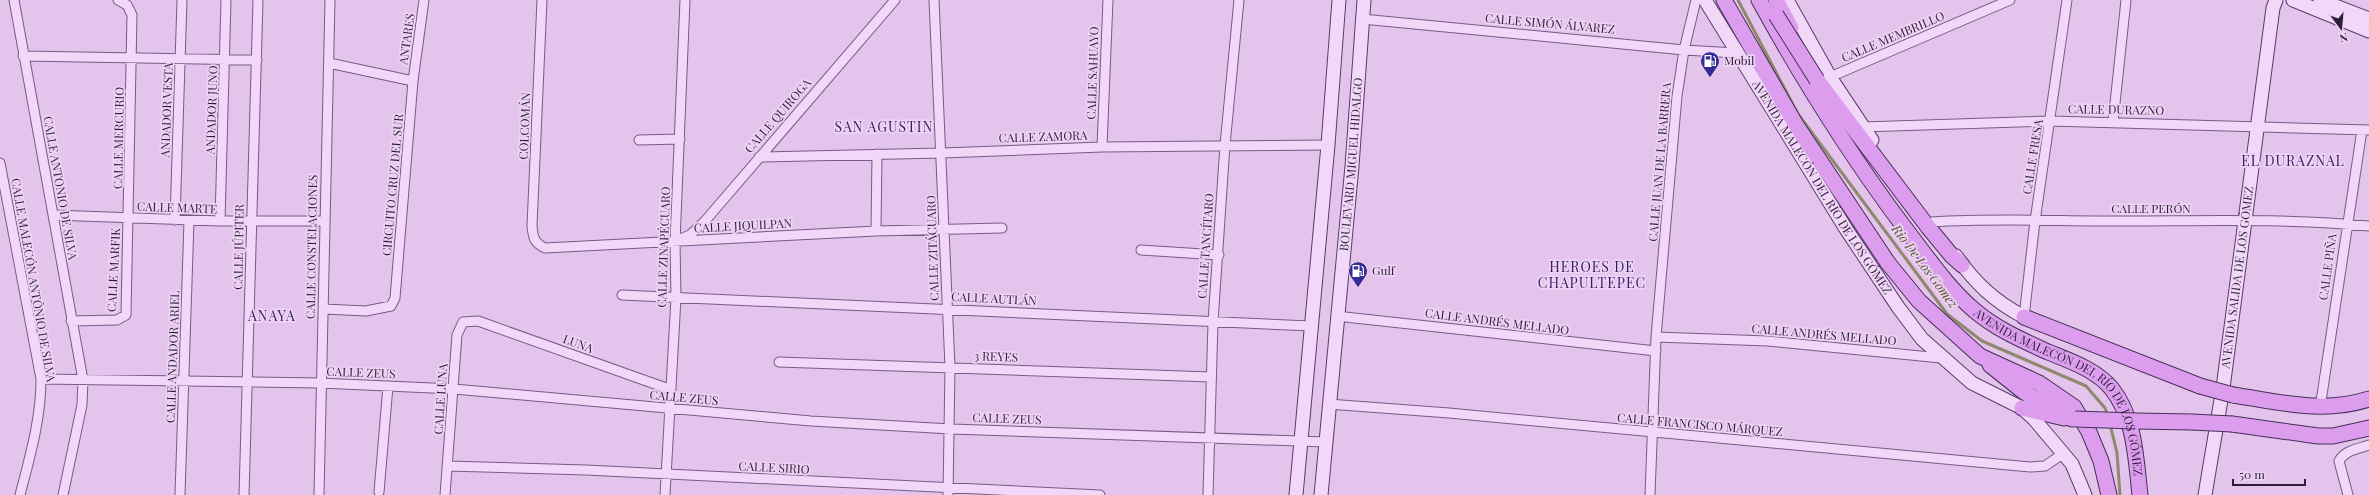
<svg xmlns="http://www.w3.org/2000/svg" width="2369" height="495" font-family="'Playfair Display',serif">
<rect width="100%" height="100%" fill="#e4c4ed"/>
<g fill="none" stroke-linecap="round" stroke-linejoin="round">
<!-- stream -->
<path stroke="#8e896d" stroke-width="3" d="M 1738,0 L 1798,114 L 1947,314 L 1982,341 L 2086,386 L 2105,408 L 2108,416
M 2110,424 L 2117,453 L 2120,495"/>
<defs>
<path id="street" d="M 14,0 L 83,380 L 82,405 L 63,495
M 542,0 L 532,226 C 533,237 534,243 545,248 L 876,231 L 1002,228
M 934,0 L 950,367 L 948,495
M 1362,19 L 1684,50 L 1736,53
M 23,56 L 257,60
M 329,63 L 413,81
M 1830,77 L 2010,0
M 2113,122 L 2126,0
M 1862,127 L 2050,121 L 2369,130
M 639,140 L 680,139
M 1102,147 L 1108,0
M 759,157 L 942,153 L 1102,147 L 1328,145
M 0,163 L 41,379 C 41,419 30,456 20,495
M 53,215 L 220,221 L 324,221
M 175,220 L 182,0
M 220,221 L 226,0
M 1932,222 C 1994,218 2055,221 2117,221 C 2201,221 2286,218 2369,226
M 876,231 L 877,154
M 680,239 L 690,235 L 705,221 L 895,0
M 1141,250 L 1219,255
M 622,295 L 1311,326
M 323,309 L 366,311 L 391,306 L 395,298 L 413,81 L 424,0
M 1336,316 L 1656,351
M 2024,317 L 2035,221 L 2067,0
M 71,321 L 117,320 L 126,315 L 132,15 L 127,5 L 118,0
M 1656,337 L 1768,341 L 1941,358
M 779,362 L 1211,377
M 41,379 L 320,383 L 454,389 L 811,421 L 951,429 L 1326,442
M 1328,404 L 1449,413 L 2030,467 L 2045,466 L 2064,453
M 2320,408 L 2362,130
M 447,466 L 586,470 L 1100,495
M 379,492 L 388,386
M 180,495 L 189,221
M 244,495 L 258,0
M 319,495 L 330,0
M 445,495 L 457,335 L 463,322 L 478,321 L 669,389
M 665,495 L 676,298 L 675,242 L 685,0
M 1208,495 L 1213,322 L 1225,145 L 1239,0
M 1650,495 L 1656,337 L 1677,96 L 1684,50 L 1696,0
M 2348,495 L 2339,461 C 2345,450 2358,449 2369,445"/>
<g id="secondary">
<path id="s1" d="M 1705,0 L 1846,229 L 1898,307 L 1922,339 L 1972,383 L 2022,408 L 2034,419 L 2072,464 L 2085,495"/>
<path d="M 1787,0 L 1830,77 L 1872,140"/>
<path d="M 2293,0 L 2369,31"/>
<path d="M 2320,0 L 2369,19"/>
<path d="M 1956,256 C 1975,283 1994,301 2024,317"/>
<path d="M 1296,495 L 1328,145 L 1339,0"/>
<path id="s2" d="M 1321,495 L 1352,166 L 1364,0"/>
<path id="s3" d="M 2205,495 L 2223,388 L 2273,8 L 2276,0"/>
</g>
<g id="primary">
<path d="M 1724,0 L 1796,125 L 1888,263 L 1919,301 L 1980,356 L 2039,383 L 2074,407 L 2089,432 L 2101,461 L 2109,495"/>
<path id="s4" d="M 1759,0 C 1803,80 1852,158 1907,231 C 1928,258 1948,288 1974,310 C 1996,329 2022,340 2048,352 C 2070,361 2097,370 2112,389 C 2135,418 2136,460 2140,495"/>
<path d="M 1776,0 L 1791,28"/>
<path d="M 1817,80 L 1928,227 L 1952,256 L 1962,265"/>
<path d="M 2024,317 L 2200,386"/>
<path d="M 1990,365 L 2024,392 L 2072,419"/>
<path d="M 2233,395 C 2281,402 2322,414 2369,399"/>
<path d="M 2022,408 L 2064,418"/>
<path d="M 2135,421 L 2192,422"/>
<path d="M 2232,424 L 2318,436 L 2333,436 L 2369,428"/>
</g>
</defs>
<!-- street casing -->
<use href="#street" stroke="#765b87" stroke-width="11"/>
<!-- secondary casing -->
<use href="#secondary" stroke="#573e69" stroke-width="15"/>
<!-- primary casing -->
<use href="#primary" stroke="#442f55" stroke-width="17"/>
<!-- street -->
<use href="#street" stroke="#f1d7f8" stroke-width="9"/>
<!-- secondary -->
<use href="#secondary" stroke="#f1d7f8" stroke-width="13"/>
<!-- primary -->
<use href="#primary" stroke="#dd9def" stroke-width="15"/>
<defs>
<path id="primary-bridge" d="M 1776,15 L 1817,80
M 2200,386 L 2233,395
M 2075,419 L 2135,421
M 2192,422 L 2232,424"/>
</defs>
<!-- primary-bridge casing -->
<use href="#primary-bridge" stroke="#442f55" stroke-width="17" stroke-linecap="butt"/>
<!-- primary-bridge -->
<use href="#primary-bridge" stroke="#dd9def" stroke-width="15"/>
</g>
<!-- icons -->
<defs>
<symbol id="fuel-pin" viewBox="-11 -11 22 30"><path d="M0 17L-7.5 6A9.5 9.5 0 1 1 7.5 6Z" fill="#352c94" stroke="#eed3f5"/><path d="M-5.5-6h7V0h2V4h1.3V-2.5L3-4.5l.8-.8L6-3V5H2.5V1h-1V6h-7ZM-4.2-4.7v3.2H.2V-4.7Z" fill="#fff"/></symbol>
</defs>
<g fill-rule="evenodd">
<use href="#fuel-pin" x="1699" y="50" width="22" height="30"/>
<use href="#fuel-pin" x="1347" y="260" width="22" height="30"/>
</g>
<g text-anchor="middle" stroke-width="3.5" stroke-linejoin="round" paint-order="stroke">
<!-- street labels -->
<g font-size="12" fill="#2d1e37" stroke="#eed3f5">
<text transform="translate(1550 24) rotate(5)" y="4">CALLE SIMÓN ÁLVAREZ</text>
<text transform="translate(1893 37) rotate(-23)" y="4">CALLE MEMBRILLO</text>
<text transform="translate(407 39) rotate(-82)" y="4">ANTARES</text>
<text transform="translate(1093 73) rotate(-88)" y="4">CALLE SAHUAYO</text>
<text transform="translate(167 110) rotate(-88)" y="4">ANDADOR VESTA</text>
<text transform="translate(212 110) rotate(-88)" y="4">ANDADOR JUNO</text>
<text transform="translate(2116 110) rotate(1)" y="4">CALLE DURAZNO</text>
<text transform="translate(778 116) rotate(-49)" y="4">CALLE QUIROGA</text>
<text transform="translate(525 126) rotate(-88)" y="4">COLCOMÁN</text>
<text transform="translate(1043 137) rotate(-2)" y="4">CALLE ZAMORA</text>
<text transform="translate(119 138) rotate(-89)" y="4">CALLE MERCURIO</text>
<text transform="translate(2033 157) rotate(-81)" y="4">CALLE FRESA</text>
<text transform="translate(1660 162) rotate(-85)" y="4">CALLE JUAN DE LA BARRERA</text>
<text dy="4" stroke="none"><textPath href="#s2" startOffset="332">BOULEVARD MIGUEL HIDALGO</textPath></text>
<text transform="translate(393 185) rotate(-85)" y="4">CIRCUITO CRUZ DEL SUR</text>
<text transform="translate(60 188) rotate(80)" y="4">CALLE ANTONIO DE SILVA</text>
<text dy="4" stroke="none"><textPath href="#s1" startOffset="221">AVENIDA MALECÓN DEL RÍO DE LOS GÓMEZ</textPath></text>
<text transform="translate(177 208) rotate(2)" y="4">CALLE MARTE</text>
<text x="2151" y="213">CALLE PERÓN</text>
<text transform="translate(743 226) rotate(-3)" y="4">CALLE JIQUILPAN</text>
<text transform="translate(1206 246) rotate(-86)" y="4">CALLE TANCÍTARO</text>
<text transform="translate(239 247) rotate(-89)" y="4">CALLE JÚPITER</text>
<text transform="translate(312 247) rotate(-89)" y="4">CALLE CONSTELACIONES</text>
<text transform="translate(664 247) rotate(-88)" y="4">CALLE ZINAPÉCUARO</text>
<text transform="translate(933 248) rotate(-92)" y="4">CALLE ZITÁCUARO</text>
<text transform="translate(2328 267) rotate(-82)" y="4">CALLE PIÑA</text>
<text transform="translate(114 270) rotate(-87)" y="4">CALLE MARFIK</text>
<text dy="4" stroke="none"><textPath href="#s3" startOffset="220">AVENIDA SALIDA DE LOS GÓMEZ</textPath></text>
<text transform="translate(33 280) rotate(80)" y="4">CALLE MALECÓN ANTÔNIO DE SILVA</text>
<text transform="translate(994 299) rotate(3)" y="4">CALLE AUTLÁN</text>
<text transform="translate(1497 322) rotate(7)" y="4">CALLE ANDRÉS MELLADO</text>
<text transform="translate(1824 335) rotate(5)" y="4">CALLE ANDRÉS MELLADO</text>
<text transform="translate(578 344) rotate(20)" y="4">LUNA</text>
<text transform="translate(173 357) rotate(-88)" y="4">CALLE ANDADOR ARIEL</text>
<text transform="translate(996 357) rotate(2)" y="4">3 REYES</text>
<text transform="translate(361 373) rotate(2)" y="4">CALLE ZEUS</text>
<text dy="4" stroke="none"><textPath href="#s4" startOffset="505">AVENIDA MALECÓN DEL RÍO DE LOS GÓMEZ</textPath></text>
<text transform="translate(684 398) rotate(5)" y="4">CALLE ZEUS</text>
<text transform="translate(441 399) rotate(-86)" y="4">CALLE LUNA</text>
<text transform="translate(1007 419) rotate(2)" y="4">CALLE ZEUS</text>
<text transform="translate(1700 425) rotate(5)" y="4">CALLE FRANCISCO MÁRQUEZ</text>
<text transform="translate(774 468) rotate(3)" y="4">CALLE SIRIO</text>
</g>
<!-- poi labels -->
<g font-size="12" fill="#2d1e37" stroke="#eed3f5" text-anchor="start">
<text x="1724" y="65">Mobil</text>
<text x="1372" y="275">Gulf</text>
</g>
<!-- water labels -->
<g font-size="13" font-style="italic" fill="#56572e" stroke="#eed3f5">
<text transform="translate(1925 266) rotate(53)" y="5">Rio De Los Gomez</text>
</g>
<!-- quarter labels -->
<g font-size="14" letter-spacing="1" fill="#331f63" stroke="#eed3f5">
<text x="884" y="132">SAN AGUSTIN</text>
<text x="2293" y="166">EL DURAZNAL</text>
<text x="1592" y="272">HEROES DE<tspan x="1592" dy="16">CHAPULTEPEC</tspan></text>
<text x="272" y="321">ANAYA</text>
</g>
</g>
<!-- north arrow -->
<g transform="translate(2341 28) rotate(164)" stroke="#eed3f5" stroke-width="3" paint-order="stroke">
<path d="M0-3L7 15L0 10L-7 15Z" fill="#2d1e37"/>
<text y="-6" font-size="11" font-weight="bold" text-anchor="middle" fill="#2d1e37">N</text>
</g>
<!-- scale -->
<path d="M2233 479v6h72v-6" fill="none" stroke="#2d1e37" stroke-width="2"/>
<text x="2239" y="479" font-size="12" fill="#2d1e37" stroke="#eed3f5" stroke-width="3" paint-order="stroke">50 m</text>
</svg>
